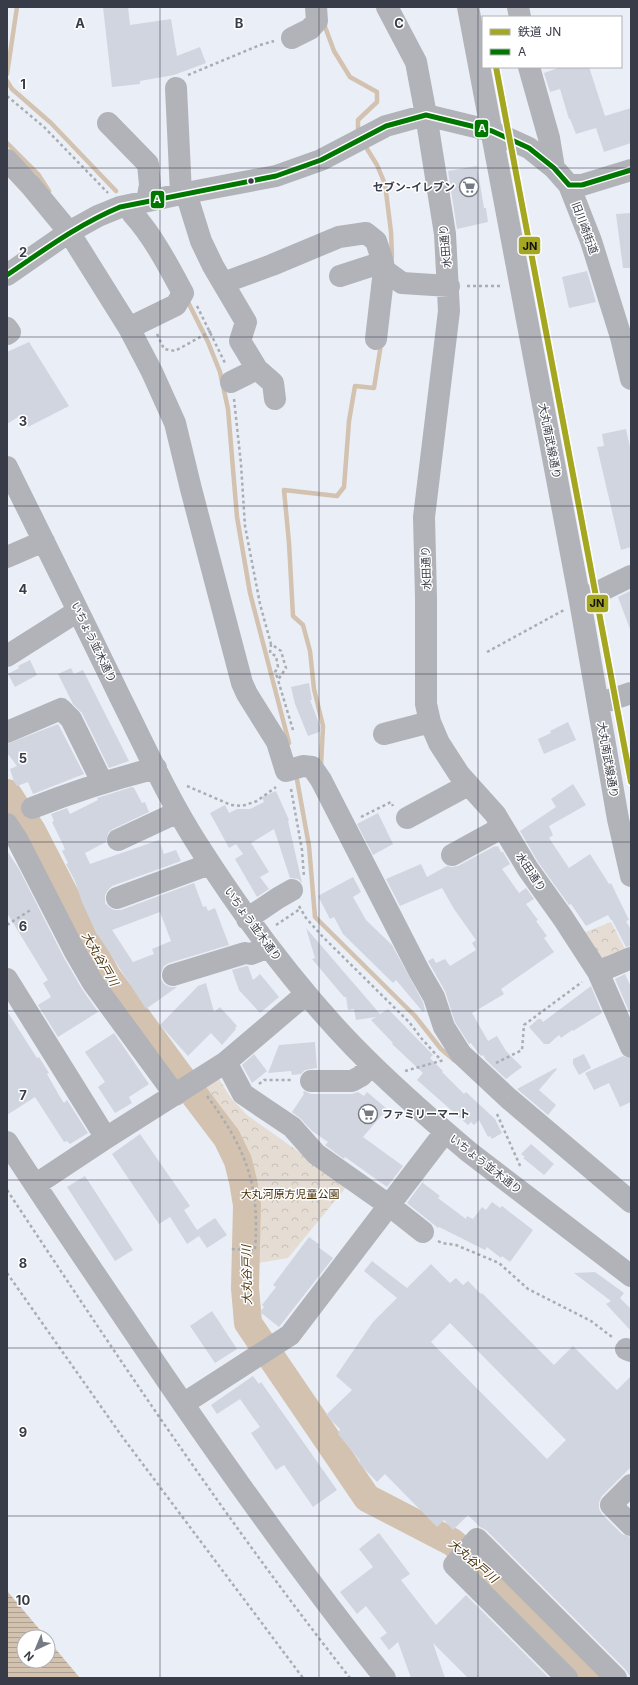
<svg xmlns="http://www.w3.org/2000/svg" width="638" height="1685" font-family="Inter,'Noto Sans JP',sans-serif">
<defs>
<pattern id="park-crowns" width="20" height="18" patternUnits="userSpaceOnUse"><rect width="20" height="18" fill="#e5ddd4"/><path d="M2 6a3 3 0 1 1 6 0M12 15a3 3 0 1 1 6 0" fill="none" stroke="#c5bfb8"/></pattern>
<pattern id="water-rules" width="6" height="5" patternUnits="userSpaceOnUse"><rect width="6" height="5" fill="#d2c2af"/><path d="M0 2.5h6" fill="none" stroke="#ab9f90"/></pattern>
</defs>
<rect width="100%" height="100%" fill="#eaeef7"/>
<!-- park -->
<path fill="url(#park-crowns)" d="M 611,922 L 627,953 L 605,963 L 583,933 Z
M 217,1076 L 231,1098 L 247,1115 L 347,1186 L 288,1258 L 252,1264 C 255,1229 255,1191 242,1158 C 232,1133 215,1111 199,1090 Z"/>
<!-- water -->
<path fill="url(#water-rules)" d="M 7,1591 L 46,1637 L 24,1637 L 24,1661 L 48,1661 L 48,1640 L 80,1678 L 7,1678 Z"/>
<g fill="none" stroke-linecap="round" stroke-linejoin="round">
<!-- stream -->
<path stroke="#d2c2af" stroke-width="4.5" d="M 324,24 L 334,51 L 350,77 L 377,92 L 377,102 L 358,120 L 358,129 L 360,134
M 7,74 L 17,7
M 7,81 L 12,89 L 51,123 L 116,191
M 7,143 L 38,174 L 49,191
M 364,144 L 377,165 L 385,184 L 391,232 L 392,257
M 188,302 L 208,342 L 220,372 L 228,409 L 237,517 L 250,593 L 289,743
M 321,765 L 323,726 L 314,689 L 310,651 L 303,625 L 293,616 L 289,543 L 284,490 L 337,496 L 344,487 L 349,421 L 355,386 L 374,388 L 381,344
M 296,774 L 309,846 L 315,917 L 415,1016 L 441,1049 L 454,1060"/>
<!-- river -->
<path stroke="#d2c2af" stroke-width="28" d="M 7,793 L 32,831 L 106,975 L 177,1072 L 227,1138 L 238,1161 L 243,1181 L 247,1205 L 245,1288 L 248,1323 L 367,1498 L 452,1542 L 491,1574 L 593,1678"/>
</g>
<!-- building -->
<path fill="#d1d5e0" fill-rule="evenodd" d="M 103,7 L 128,7 L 130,25 L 171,19 L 177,56 L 200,47 L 206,63 L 174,75 L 140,81 L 140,84 L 112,87 Z
M 561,67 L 589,67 L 605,116 L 631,108 L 631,143 L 604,152 L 596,128 L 576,134 L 570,119 L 569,119 L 560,89 L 550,92 L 544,73 Z
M 477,166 L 484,208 L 486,208 L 488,222 L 457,229 L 448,171 Z
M 631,213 L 631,268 L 623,268 L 616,214 Z
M 587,271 L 596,302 L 569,308 L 562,277 Z
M 29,342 L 69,406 L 28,427 L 21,415 L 7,424 L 7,352 Z
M 626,429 L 631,452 L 631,547 L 621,550 L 597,447 L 604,446 L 602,434 Z
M 630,591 L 631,594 L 631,629 L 630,629 L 618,597 Z
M 30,660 L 37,675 L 15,687 L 8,674 L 19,668 L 18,666 Z
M 71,668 L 74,674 L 83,670 L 129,761 L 109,768 L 82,713 L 73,704 L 58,674 Z
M 309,683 L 312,700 L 310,700 L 322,731 L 308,736 L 295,704 L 291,687 Z
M 568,722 L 576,740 L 544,754 L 538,739 L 551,733 L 550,731 Z
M 58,724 L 84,774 L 33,794 L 28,782 L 17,786 L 14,782 L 10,769 L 17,766 L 7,753 L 7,744 Z
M 573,784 L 586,805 L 549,826 L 553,835 L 549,838 L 569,868 L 590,854 L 609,884 L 611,883 L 629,920 L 626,921 L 631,930 L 631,946 L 626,947 L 612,920 L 611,920 L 608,915 L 586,926 L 571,904 L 569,905 L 538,862 L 520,831 L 556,807 L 551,799 Z
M 132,787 L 134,788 L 142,803 L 145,802 L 149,812 L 113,829 L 108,833 L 106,842 L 85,853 L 90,864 L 159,840 L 164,854 L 176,850 L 181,861 L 112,886 L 108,890 L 105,895 L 105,903 L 109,907 L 114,910 L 121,910 L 194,883 L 203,907 L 206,906 L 208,911 L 215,908 L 229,945 L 169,963 L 164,966 L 161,973 L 161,979 L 164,984 L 170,987 L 177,987 L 146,1009 L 98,935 L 97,935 L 82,902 L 75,881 L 66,864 L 68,863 L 62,851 L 65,849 L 52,822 L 54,821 L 51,814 L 67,808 L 70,814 L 98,800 L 97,798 ZM 160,912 L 171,941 L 152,949 L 154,954 L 133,962 L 112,930 Z
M 276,791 L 289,820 L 288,821 L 302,883 L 298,879 L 290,878 L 274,829 L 251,843 L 269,872 L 260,877 L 269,889 L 257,897 L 235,859 L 243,854 L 236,844 L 229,848 L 210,813 L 225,805 L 229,813 L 237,809 L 250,809 L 264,802 L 262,797 Z
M 378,813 L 393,844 L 373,855 L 357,824 Z
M 495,846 L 496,847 L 498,846 L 501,852 L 503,852 L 510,864 L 502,869 L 519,893 L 526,888 L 534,899 L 526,904 L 538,920 L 536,921 L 547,936 L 544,938 L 554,952 L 501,989 L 504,994 L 472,1013 L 488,1041 L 497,1036 L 506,1051 L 522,1067 L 506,1079 L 486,1060 L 483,1055 L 481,1056 L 476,1050 L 471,1043 L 469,1044 L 455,1022 L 445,991 L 428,961 L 433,958 L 436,963 L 445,959 L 450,966 L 476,950 L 472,943 L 476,940 L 454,909 L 442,888 L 400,906 L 386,879 L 421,864 L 427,877 L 447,866 L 452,867 L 458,866 Z
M 7,851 L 19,869 L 64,958 L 82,989 L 98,1012 L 58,1037 L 38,1005 L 51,997 L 43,983 L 48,980 L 7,913 Z
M 353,877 L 361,892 L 353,897 L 366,920 L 392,945 L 423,1002 L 425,1010 L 423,1012 L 396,980 L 393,983 L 343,934 L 334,917 L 330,919 L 318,896 Z
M 306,928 L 380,1014 L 388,1009 L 433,1055 L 430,1058 L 443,1071 L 442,1072 L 464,1094 L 466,1092 L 495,1119 L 502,1133 L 492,1139 L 490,1136 L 488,1137 L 479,1120 L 474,1125 L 471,1122 L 468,1125 L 417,1080 L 423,1073 L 392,1044 L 393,1043 L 371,1020 L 376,1017 L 356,1020 L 354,1009 L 348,1010 L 346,997 L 344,997 L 312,959 L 315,958 Z
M 246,966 L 248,966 L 253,980 L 260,974 L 279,997 L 260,1013 L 239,990 L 232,970 Z
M 625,974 L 631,987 L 631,1016 L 615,979 Z
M 206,983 L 214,1012 L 220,1007 L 237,1026 L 235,1028 L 236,1029 L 222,1045 L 211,1033 L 188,1056 L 160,1025 L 198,986 Z
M 591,986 L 602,1013 L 573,1031 L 572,1030 L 561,1038 L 559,1035 L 549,1044 L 544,1044 L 529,1027 L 538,1019 L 541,1019 L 543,1022 Z
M 7,1011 L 37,1058 L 39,1057 L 49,1073 L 47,1074 L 60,1097 L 64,1103 L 67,1100 L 88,1133 L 70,1144 L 67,1141 L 64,1142 L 35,1097 L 7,1115 Z
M 114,1033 L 149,1084 L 129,1097 L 132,1103 L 115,1113 L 98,1087 L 105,1082 L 85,1052 Z
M 315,1042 L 317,1068 L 305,1070 L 301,1074 L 292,1075 L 291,1071 L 268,1073 L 279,1045 Z
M 254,1054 L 267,1071 L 252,1083 L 242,1065 Z
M 584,1054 L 591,1068 L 579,1075 L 573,1064 L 573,1059 Z
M 623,1056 L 631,1059 L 631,1102 L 620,1107 L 609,1083 L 594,1090 L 585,1073 Z
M 556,1068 L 557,1069 L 539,1090 L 556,1105 L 548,1115 L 517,1089 Z
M 304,1091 L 311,1094 L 352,1094 L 358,1092 L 364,1096 L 367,1092 L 387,1109 L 363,1137 L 403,1166 L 387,1187 L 345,1157 L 344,1159 L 325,1145 L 328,1142 L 312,1131 L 301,1119 L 292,1112 L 304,1094 L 303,1093 Z
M 140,1134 L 190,1206 L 184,1210 L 197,1230 L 215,1218 L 227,1235 L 207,1248 L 199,1236 L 187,1244 L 170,1217 L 159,1224 L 112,1154 Z
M 531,1144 L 554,1164 L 544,1175 L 523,1158 L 525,1157 L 521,1154 Z
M 85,1176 L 133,1250 L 115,1261 L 67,1187 Z
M 424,1180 L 423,1183 L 440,1196 L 438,1198 L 466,1219 L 467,1216 L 473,1219 L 482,1207 L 486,1210 L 492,1202 L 500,1208 L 502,1206 L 533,1230 L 510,1262 L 502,1256 L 501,1258 L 487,1247 L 485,1250 L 439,1227 L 438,1228 L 407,1203 Z
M 309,1237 L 320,1245 L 318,1247 L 333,1258 L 279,1327 L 260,1312 L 264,1307 L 262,1305 L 276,1287 L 273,1285 Z
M 372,1261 L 407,1288 L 431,1264 L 450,1283 L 456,1278 L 463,1285 L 468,1281 L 481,1294 L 482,1293 L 554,1365 L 573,1346 L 617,1390 L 631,1376 L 631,1467 L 602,1496 L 599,1502 L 599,1509 L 602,1514 L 622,1534 L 631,1537 L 631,1678 L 625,1669 L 486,1530 L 480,1527 L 468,1515 L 453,1530 L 444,1520 L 437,1527 L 385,1474 L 377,1482 L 358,1462 L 360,1461 L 338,1434 L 340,1429 L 326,1415 L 352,1390 L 336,1376 L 373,1322 L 397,1298 L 364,1271 ZM 450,1323 L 566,1440 L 547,1459 L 431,1342 Z
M 595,1272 L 624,1293 L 620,1298 L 631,1309 L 631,1331 L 606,1304 L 611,1301 L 574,1273 Z
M 212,1311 L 237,1349 L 215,1363 L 190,1326 Z
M 253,1376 L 259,1384 L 261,1382 L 337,1490 L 313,1507 L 284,1465 L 276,1470 L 251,1433 L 260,1427 L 240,1399 L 217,1414 L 211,1405 Z
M 379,1533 L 410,1574 L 401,1580 L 436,1625 L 466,1595 L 549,1678 L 468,1678 L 433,1643 L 445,1678 L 411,1678 L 398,1642 L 389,1650 L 380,1638 L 387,1633 L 366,1606 L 357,1614 L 340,1592 L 373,1567 L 359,1549 Z"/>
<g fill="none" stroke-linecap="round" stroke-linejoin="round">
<!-- path -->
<path stroke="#aaadb2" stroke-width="2.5" stroke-dasharray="3 3" stroke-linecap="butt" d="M 188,75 L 260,45 L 274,41
M 7,96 L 44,127 L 108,193
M 467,286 L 502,286
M 197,306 L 226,365
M 157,334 L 164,349 L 175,351 L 211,331
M 234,399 L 241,464 L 245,526 L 260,604 L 271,644 L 281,651 L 286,668 L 278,680 L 293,730
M 271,644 L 270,653 L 276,656 L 278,667 L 275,672 L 278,679
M 487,652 L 564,610
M 187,786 L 231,805 L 242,806 L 257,801 L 276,787
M 291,789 L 302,850 L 304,877
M 361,817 L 391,802 L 393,806
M 299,906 L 306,918 L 322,936 L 409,1022 L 422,1039 L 440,1059
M 7,925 L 32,909
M 276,925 L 300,909
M 496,1063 L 522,1050 L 524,1025 L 582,982
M 405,1071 L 444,1060
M 259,1084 L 264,1080 L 292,1080
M 207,1096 C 246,1149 260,1184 255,1250 L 231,1249
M 497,1114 L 521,1168
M 7,1190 C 117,1356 227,1522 350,1678
M 438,1241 L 442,1243 L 456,1245 L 499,1263 L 528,1289 L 591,1321 L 612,1337
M 7,1273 L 121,1435 L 303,1678"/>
<!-- minor -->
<path stroke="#b1b3b9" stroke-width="22" d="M 387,7 L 416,62 L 426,115 L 445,234 L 449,311 L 424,517 L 426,598 L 426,704 L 430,722 L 439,743 L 459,774 L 495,814 L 528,869 L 563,918 L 598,972 L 631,1047
M 468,7 L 580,601 L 618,819 L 631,876
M 518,7 L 520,17
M 292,38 L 310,29 L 317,21 L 316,7
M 529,67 L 549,138 L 554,168
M 176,88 L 181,194
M 108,123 L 148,164 L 150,185 L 147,201
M 7,160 L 31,186 L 69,232 L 129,328 L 152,372 L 175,423 L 191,489 L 242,683 L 247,694 L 277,742 L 286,771 L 303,766 L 312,767 L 321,780 L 419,971 L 434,997 L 444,1027 L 461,1054 L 508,1098 L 631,1202
M 569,185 L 582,185 L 631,170
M 186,193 L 201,241 L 213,266 L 223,283 L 272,265 L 339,237 L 366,233 L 376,241 L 383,262 L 384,270 L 402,283 L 449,286
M 7,275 L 69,232 L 98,216 L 120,207 L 186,193 L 276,176 L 321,160 L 386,126 L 426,115 L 492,131 L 529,148 L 554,168 L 569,185 L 591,241 L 621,337 L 631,379
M 340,276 L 383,262
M 223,283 L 246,322 L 240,341 L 257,369 L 273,383 L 275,399
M 7,328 L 10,332 L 7,334
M 129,328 L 176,305 L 183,293 C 168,265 153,236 132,213
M 376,339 L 384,270
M 231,382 L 257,369
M 7,467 C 45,544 83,620 120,697 C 145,747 168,798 198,845 C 244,917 295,986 354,1047 C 390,1084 430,1119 469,1152 L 631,1276
M 7,557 L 44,541
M 580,601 L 631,576
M 7,656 L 78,611
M 598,704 L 631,693
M 7,732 L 61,709 L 71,719 L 102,782
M 384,734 L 430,722
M 32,808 C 72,792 113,779 156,768
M 407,818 L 468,785
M 7,824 L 17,839 L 75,952 L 93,983 L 175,1095
M 118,840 L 178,812
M 452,855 L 503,827
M 117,898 L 210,864
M 247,919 L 278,898 L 292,890
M 598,972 L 631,958
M 173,975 L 245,953 L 251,954 L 269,947
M 7,979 L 106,1138
M 226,1062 L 243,1094 L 292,1127 L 316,1154 L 390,1206 L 423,1232
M 311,1081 L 352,1081 L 361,1076 L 372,1065
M 7,1142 C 46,1202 86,1261 126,1320 C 208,1442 293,1563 385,1678
M 35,1185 L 106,1138 L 226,1062 L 306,994
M 626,1349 L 631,1351
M 183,1404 L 290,1335 L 445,1132
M 631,1485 L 611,1505 L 631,1525
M 567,1678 L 454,1565 L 477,1539 L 616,1678"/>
<defs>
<path id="bus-1" d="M 7,275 C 44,250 79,224 120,207 L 276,176 L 321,160 L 386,126 L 426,115 L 492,131 L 529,148 L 554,168 L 569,185 L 582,185 L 631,170"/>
</defs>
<!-- bus-1 casing -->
<use href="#bus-1" stroke="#fff" stroke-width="8"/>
<!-- bus-1 -->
<use href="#bus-1" stroke="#070" stroke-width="5"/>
<defs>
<path id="rail-1" d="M 496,67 L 631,782"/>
</defs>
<!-- rail-1 casing -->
<use href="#rail-1" stroke="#fff" stroke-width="9"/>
<!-- rail-1 -->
<use href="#rail-1" stroke="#a5a720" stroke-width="6"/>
</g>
<!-- grid -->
<path fill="none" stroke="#383c48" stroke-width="1" stroke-opacity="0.55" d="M 160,7 L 160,1678M 319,7 L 319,1678M 478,7 L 478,1678M 7,168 L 631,168M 7,337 L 631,337M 7,506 L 631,506M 7,674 L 631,674M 7,842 L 631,842M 7,1011 L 631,1011M 7,1180 L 631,1180M 7,1348 L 631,1348M 7,1516 L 631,1516"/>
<!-- icons -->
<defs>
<symbol id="supermarket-ring" viewBox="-11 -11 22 22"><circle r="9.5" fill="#fff" stroke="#767a85" stroke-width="1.5"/><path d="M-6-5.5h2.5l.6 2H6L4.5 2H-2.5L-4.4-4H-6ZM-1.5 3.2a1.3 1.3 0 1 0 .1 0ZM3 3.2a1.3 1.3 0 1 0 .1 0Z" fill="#767a85"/></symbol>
</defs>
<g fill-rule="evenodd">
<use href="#supermarket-ring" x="458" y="176" width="22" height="22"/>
<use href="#supermarket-ring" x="357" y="1103" width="22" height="22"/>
</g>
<!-- markers -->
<circle fill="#383c48" stroke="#fff" stroke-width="1.5" cx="251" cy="181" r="3.5"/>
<g text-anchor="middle" stroke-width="3" stroke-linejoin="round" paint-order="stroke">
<!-- poi labels -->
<g font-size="11" font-weight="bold" fill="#383c48" stroke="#fff" text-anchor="end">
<text x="455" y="191">セブン-イレブン</text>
<text x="382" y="1118" text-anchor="start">ファミリーマート</text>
</g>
<!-- street labels -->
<g font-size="11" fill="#383c48" stroke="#fff">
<text transform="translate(585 228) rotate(70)" y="4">旧川崎街道</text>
<text transform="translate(445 246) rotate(-95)" y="4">水田通り</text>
<text transform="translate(550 441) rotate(79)" y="4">大丸南武線通り</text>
<text transform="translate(426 568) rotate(-92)" y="4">水田通り</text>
<text transform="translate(94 642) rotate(64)" y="4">いちょう並木通り</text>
<text transform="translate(608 760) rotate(80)" y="4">大丸南武線通り</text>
<text transform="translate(531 872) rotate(56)" y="4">水田通り</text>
<text transform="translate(253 924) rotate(54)" y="4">いちょう並木通り</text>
<text transform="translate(486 1164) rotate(38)" y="4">いちょう並木通り</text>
</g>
<!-- park labels -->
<g font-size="11" fill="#422a00" stroke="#fff">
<text x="290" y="1198">大丸河原方児童公園</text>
</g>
<!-- water labels -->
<g font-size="12" font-style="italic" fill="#513810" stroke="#fff">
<text transform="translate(100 959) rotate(60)" y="4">大丸谷戸川</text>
<text transform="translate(247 1275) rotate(-91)" y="4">大丸谷戸川</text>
<text transform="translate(473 1561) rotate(40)" y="4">大丸谷戸川</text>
</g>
</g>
<g font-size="13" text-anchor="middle" font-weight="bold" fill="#383c48" stroke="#fff" stroke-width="3" stroke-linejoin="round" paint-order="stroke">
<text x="80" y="28">A</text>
<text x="239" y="28">B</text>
<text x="399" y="28">C</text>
<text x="23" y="89">1</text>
<text x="23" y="257">2</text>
<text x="23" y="426">3</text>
<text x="23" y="594">4</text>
<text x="23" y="763">5</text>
<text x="23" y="931">6</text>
<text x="23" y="1100">7</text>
<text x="23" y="1268">8</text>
<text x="23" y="1437">9</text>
<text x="23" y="1605">10</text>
</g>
<g stroke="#fff" stroke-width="1.5">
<rect x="474" y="119" width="15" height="19" rx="4" fill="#070"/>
<rect x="150" y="190" width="15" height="19" rx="4" fill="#070"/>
<rect x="518" y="236" width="23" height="19" rx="4" fill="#a5a720"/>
<rect x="586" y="594" width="23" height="19" rx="4" fill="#a5a720"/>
</g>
<g font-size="11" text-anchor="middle" font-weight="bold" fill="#fff">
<text x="482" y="132">A</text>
<text x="157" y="203">A</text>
</g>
<g font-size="11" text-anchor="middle" font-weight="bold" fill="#111">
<text x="530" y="250">JN</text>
<text x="597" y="607">JN</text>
</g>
<!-- border -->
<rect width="638" height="1685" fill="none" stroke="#383c48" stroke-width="16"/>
<!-- legend -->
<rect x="482" y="16" width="140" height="52" fill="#ffffff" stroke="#afb1b6"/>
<rect x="490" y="29" width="20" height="6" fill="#a5a720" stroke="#afb1b6"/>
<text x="518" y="36" font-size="12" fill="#383c48">鉄道 JN</text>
<rect x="490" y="49" width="20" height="6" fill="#007700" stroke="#afb1b6"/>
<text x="518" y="56" font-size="12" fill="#383c48">A</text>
<!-- north arrow -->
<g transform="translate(36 1649) rotate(224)"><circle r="19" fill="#ffffff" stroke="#afb1b6"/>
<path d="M0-3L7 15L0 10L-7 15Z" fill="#767a85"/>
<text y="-6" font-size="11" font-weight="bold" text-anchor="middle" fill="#383c48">N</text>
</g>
</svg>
